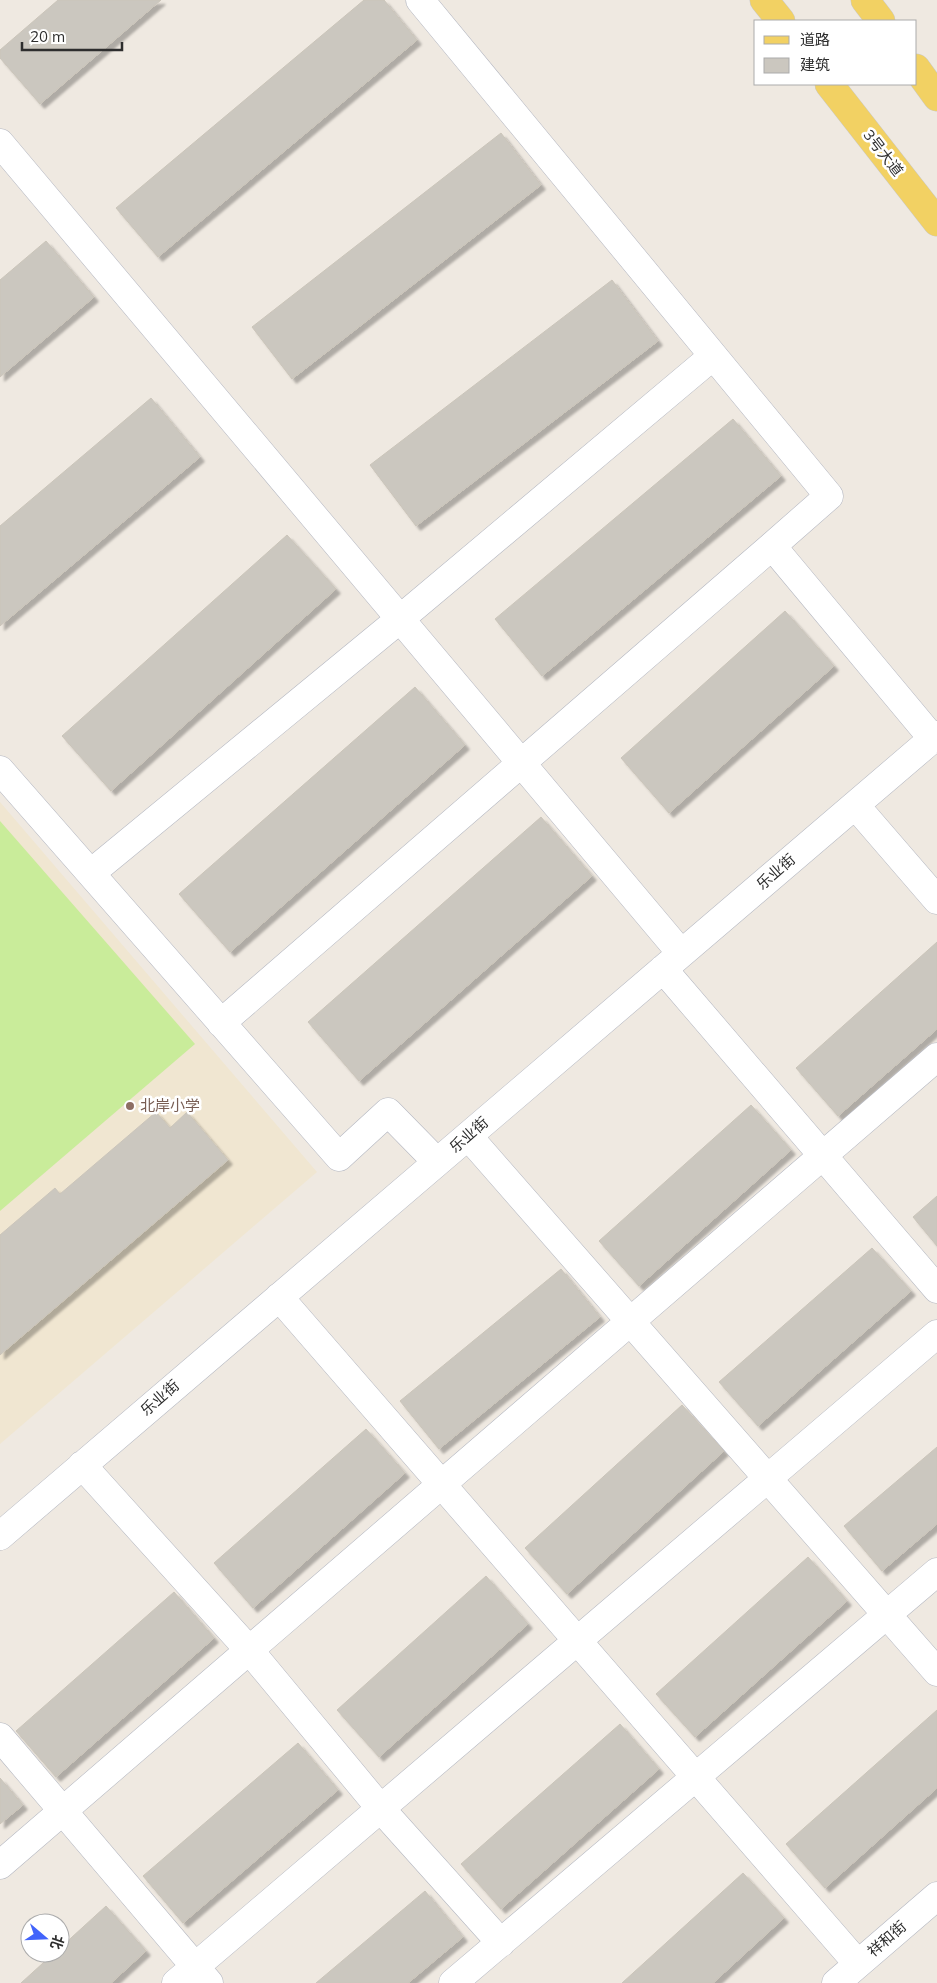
<svg xmlns="http://www.w3.org/2000/svg" width="937" height="1983" font-family="Mulish,'Noto Sans SC',sans-serif">
<defs>
<filter id="shadow"><feDropShadow dx="4.5" dy="4.5" stdDeviation="1" flood-color="#0004"/></filter>
</defs>
<rect width="100%" height="100%" fill="#efe9e1"/>
<!-- education -->
<path fill="#f0e6d1" d="M 0,802 L 317,1172 L 0,1444 Z"/>
<!-- pitch -->
<path fill="#c9ec9a" d="M 0,821 L 195,1044 L 0,1211 Z"/>
<!-- building -->
<path fill="#cbc7bf" stroke="#cbc5ba" filter="url(#shadow)" d="M 58,0 L 161,0 L 40,104 L 0,58 L 0,50 Z
M 364,0 L 384,0 L 417,40 L 158,257 L 116,208 Z
M 501,133 L 541,185 L 292,379 L 252,327 Z
M 46,241 L 94,297 L 0,377 L 0,280 Z
M 612,280 L 658,341 L 416,526 L 370,465 Z
M 151,398 L 200,457 L 0,626 L 0,526 Z
M 733,419 L 781,476 L 542,676 L 495,619 Z
M 287,535 L 336,589 L 111,791 L 62,736 Z
M 785,611 L 834,666 L 669,813 L 621,758 Z
M 415,687 L 465,745 L 230,952 L 179,894 Z
M 541,817 L 592,876 L 359,1081 L 308,1022 Z
M 937,942 L 937,1029 L 838,1116 L 796,1068 Z
M 751,1105 L 791,1150 L 639,1286 L 599,1241 Z
M 156,1112 L 170,1128 L 187,1112 L 228,1160 L 0,1355 L 0,1235 L 55,1188 L 60,1194 Z
M 937,1196 L 937,1246 L 913,1217 Z
M 872,1248 L 911,1291 L 758,1426 L 719,1382 Z
M 561,1269 L 600,1317 L 439,1449 L 400,1401 Z
M 682,1405 L 724,1451 L 567,1594 L 525,1548 Z
M 366,1429 L 405,1473 L 253,1608 L 214,1563 Z
M 937,1447 L 937,1524 L 882,1571 L 844,1526 Z
M 808,1557 L 847,1601 L 695,1737 L 656,1694 Z
M 486,1576 L 528,1624 L 379,1757 L 337,1710 Z
M 174,1592 L 214,1638 L 56,1777 L 16,1731 Z
M 937,1710 L 937,1788 L 825,1888 L 786,1844 Z
M 620,1724 L 659,1769 L 501,1909 L 461,1864 Z
M 298,1743 L 338,1790 L 183,1923 L 143,1876 Z
M 0,1778 L 23,1805 L 0,1824 Z
M 743,1873 L 784,1918 L 713,1983 L 622,1983 Z
M 425,1891 L 463,1937 L 408,1983 L 316,1983 Z
M 106,1906 L 146,1951 L 111,1983 L 21,1983 L 54,1953 L 60,1953 L 60,1948 Z"/>
<g fill="none" stroke-linecap="round" stroke-linejoin="round">
<defs>
<path id="street" d="M 420,0 L 829,496 L 772,546 L 933,739
M 0,143 L 681,953
M 0,770 L 339,1157 L 388,1112 L 437,1162
M 855,805 L 937,900
M 91,873 L 400,619 L 713,356
M 663,969 L 937,1289
M 221,1023 L 772,546
M 468,1136 L 937,1672
M 279,1297 L 858,1964
M 82,1465 L 250,1651 L 381,1809 L 501,1943
M 0,1536 L 937,735
M 0,1737 L 209,1983
M 0,1865 L 937,1057
M 176,1983 L 937,1334
M 453,1983 L 937,1572
M 836,1983 L 937,1896"/>
<path id="primary" d="M 764,0 L 781,21
M 865,0 L 881,21
M 916,68 L 937,97
M 829,84 L 937,222"/>
</defs>
<!-- street casing -->
<use href="#street" stroke="#b4b7c1" stroke-width="29"/>
<!-- primary casing -->
<use href="#primary" stroke="#c9c9c9" stroke-width="29"/>
<!-- street -->
<use href="#street" stroke="#fff" stroke-width="28"/>
<!-- primary -->
<use href="#primary" stroke="#f2d163" stroke-width="28"/>
</g>
<!-- markers -->
<circle fill="#8d6e63" stroke="#fff" stroke-width="2" cx="130" cy="1106" r="5"/>
<g text-anchor="middle" stroke-width="5" stroke-linejoin="round" paint-order="stroke">
<!-- street labels -->
<g font-size="15" fill="#2e2e2e" stroke="#fff">
<text transform="translate(883 153) rotate(52)" y="5">3号大道</text>
<text transform="translate(776 872) rotate(-41)" y="5">乐业街</text>
<text transform="translate(469 1135) rotate(-41)" y="5">乐业街</text>
<text transform="translate(160 1398) rotate(-41)" y="5">乐业街</text>
<text transform="translate(887 1939) rotate(-41)" y="5">祥和街</text>
</g>
<!-- education labels -->
<g font-size="15" fill="#785e54" stroke="#fff" text-anchor="start">
<text x="140" y="1111">北岸小学</text>
</g>
</g>
<!-- legend -->
<rect x="754" y="20" width="162" height="65" fill="#ffffff" stroke="#ababab"/>
<rect x="764" y="36" width="25" height="8" fill="#f2d163" stroke="#ababab"/>
<text x="800" y="45" font-size="15" fill="#2e2e2e">道路</text>
<rect x="764" y="58" width="25" height="15" fill="#cbc7bf" stroke="#ababab"/>
<text x="800" y="70" font-size="15" fill="#2e2e2e">建筑</text>
<!-- north arrow -->
<g transform="translate(45 1938) rotate(109)"><circle r="24" fill="#ffffff" stroke="#ababab"/>
<path d="M0-4L9 19L0 12L-9 19Z" fill="#4264fb"/>
<text y="-8" font-size="14" font-weight="bold" text-anchor="middle" fill="#2e2e2e">北</text>
</g>
<!-- scale -->
<path d="M22 42v8h100v-8" fill="none" stroke="#2e2e2e" stroke-width="2.5"/>
<text x="30" y="42" font-size="15" fill="#2e2e2e" stroke="#ffffff" stroke-width="4" paint-order="stroke">20 m</text>
</svg>
